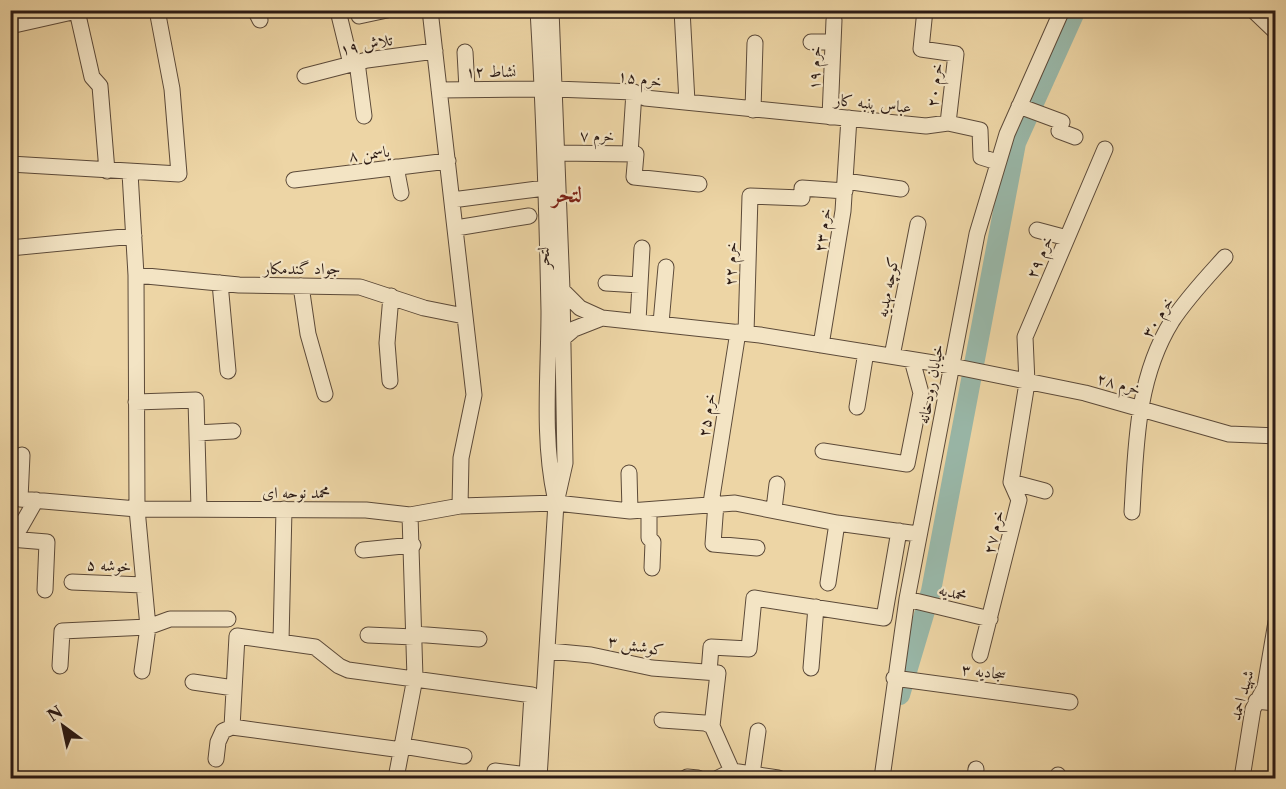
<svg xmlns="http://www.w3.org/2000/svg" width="1286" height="789" font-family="'Libre Caslon Text',Amiri,serif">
<rect width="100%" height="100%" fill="#edd5a5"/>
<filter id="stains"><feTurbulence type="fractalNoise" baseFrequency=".00333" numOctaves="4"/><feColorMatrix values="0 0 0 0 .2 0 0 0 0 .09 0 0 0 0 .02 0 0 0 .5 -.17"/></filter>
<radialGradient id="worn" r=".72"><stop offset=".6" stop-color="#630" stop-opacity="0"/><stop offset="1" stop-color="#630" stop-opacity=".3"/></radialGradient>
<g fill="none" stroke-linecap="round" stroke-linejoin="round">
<!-- river -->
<path stroke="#99b8a9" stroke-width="20" d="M 900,695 L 931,591 L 1016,143 L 1076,10"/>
<defs>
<path id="minor" d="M 255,10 L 260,20
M 430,10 L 474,395 L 461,458 L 460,506
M 538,10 C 544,110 547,211 549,311 C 549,373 542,436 555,497
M 682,10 L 687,102
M 925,10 L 921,49 L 956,54 L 948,123
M 1253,10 L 1276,32
M 77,11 L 92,77 L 100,86 L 107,171
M 339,15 L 351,64
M 359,16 L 387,10
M 10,26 L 81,10
M 811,42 L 833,42
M 465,52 L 467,89
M 357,62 L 364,116
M 305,76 L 367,60 L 435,51
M 555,89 L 634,92 L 645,98 L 926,126 L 948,123 L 980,130 L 981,157 L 997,162
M 439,90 L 543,89
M 1019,106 L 1062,122 L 1059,131 L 1075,137
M 753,110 L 755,43
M 830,117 L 834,20
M 557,153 L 636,154 L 634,177 L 699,184
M 630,154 L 634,92
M 10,164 L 179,174 L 172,89 L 157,10
M 396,167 L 401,193
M 130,173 L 136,275 L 137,509 L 148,627 L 142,671
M 294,180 L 448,161
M 845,181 L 901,189
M 452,200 L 545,188
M 456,228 L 529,216
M 1037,230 L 1067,238
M 10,248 L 134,236
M 136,275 L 239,285 L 360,287 L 424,308 L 464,316
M 220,283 L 228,371
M 606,283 L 640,285
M 301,286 L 308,334 L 325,394
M 562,290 L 580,308 L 602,318
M 638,321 L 642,248
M 661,323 L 666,267
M 746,333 L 750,196 L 802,198 L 802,188 L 845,191
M 561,340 L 574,329 L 602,318 L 760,335 L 952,366 L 1085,393 L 1229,434 L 1276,436
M 821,345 L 843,211 L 849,118
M 892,356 L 918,224
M 390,381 L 387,343 L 391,296
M 136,402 L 196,400 L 199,509
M 857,407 L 866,352
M 197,433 L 233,431
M 823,451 L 907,464 L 921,393 L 912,360
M 22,455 L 20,499 L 137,509 L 366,510 L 410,515 L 460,506 L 556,503 L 630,511 L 735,503 L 837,523 L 918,534
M 629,473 L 630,511
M 1011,482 L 1045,491
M 711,503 L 738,332
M 716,503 L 713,544 L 757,548
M 774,509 L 777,484
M 649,510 L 649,538 L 653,542 L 652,568
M 1132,512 C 1136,446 1136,379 1172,321 C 1187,298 1207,277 1225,257
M 10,533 L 20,528 L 36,500
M 10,539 L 47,542 L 45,590
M 363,550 L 413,545
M 72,582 L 143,585
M 828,583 L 837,523
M 907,599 L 990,619
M 414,634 L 479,639
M 368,635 L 414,637
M 281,641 L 284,509
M 549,651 L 591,655 L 652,668 L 718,673 L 712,726 L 732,771 L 778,778
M 980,655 L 1019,500 L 1011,482 L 1027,383 L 1025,337 L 1105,149
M 60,666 L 62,631 L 148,627 L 170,619 L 228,619
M 811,668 L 816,607
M 709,672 L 711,647 L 749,649 L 754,598 L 884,618 L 899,531
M 894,678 L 1070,702
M 193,682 L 234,688
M 1256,701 L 1276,703
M 662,720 L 705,723 L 712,726
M 403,746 L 464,756
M 402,750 L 232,727 L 237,636 L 315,647 L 339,666 L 348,670 L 532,695 L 527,775
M 216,759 L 218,742 L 223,731 L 232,727
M 495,771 L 536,776
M 752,774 L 758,731
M 10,776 L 15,778
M 687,777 L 698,778
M 396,778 L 415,678 L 410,515
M 539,778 L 556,503 L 565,463 L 562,290 L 551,10
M 718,778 L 732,771
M 882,778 L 907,599 L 977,234 L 1007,134 L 1062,10
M 975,778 L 976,769
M 1058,778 L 1058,775
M 1242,778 L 1253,709 L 1265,687 L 1276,622"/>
</defs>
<!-- minor casing -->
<use href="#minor" stroke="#5c4a39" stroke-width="17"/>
<!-- minor -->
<use href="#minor" stroke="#f3e4c4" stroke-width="15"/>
</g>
<g text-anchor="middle" stroke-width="4.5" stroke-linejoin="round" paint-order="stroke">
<!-- street labels -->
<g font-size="16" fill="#2c1b15" stroke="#f3e4c4">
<text transform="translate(366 44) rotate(-11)" y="6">تلاش ۱۹</text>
<text transform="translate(814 68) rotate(-88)" y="6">خرم ۱۹</text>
<text x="491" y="77">نشاط ۱۲</text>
<text transform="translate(640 78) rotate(8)" y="6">خرم ۱۵</text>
<text transform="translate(934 85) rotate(-83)" y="6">خرم ۲۰</text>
<text transform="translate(873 103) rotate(6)" y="6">عباس پنبه کار</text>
<text transform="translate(597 135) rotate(1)" y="6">خرم ۷</text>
<text transform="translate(369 153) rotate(-7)" y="6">یاسمن ۸</text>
<text transform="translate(822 230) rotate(-82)" y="6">خرم ۲۳</text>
<text transform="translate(1039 257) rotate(-67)" y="6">خرم ۲۹</text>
<text transform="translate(543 258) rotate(-92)" y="6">لتحر</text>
<text transform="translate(730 264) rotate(-88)" y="6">خرم ۲۲</text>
<text x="302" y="274">جواد گندمکار</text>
<text transform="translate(887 287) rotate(-79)" y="6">کوچه مهدیه</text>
<text transform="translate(1157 317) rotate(-58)" y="6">خرم ۳۰</text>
<text transform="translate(1119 383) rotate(15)" y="6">خرم ۲۸</text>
<text transform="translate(930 384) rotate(-79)" y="6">خیابان رودخانه</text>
<text transform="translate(706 415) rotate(-81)" y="6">خرم ۲۵</text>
<text x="296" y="498">محمد نوحه ای</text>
<text transform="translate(993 532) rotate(-77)" y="6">خرم ۲۷</text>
<text transform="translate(109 565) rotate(3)" y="6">خوشه ۵</text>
<text transform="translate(953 592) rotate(14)" y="6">محمدیه</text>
<text transform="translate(636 645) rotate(10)" y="6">کوشش ۳</text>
<text transform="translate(984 671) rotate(7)" y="6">سجادیه ۳</text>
<text transform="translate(1241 695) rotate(-74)" y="6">شهید احمد</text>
</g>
<!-- district labels -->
<g font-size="22" font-weight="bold" fill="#7a1f14" stroke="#f3e4c4">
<text x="567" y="202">لتحر</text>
</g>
</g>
<!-- margin -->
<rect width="1286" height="789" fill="none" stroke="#edd5a5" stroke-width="36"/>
<rect x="12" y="12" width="1262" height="765" fill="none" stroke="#2c1b15" stroke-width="3"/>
<rect x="18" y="18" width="1250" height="753" fill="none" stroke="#2c1b15" stroke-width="1.5"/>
<!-- north arrow -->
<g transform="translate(63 726) rotate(327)" stroke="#f3e4c4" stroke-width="4.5" paint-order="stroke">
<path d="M0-4.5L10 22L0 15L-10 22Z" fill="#2c1b15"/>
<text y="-9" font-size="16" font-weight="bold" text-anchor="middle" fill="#2c1b15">N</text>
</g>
<rect width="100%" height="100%" filter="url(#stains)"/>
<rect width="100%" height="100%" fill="url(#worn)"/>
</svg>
